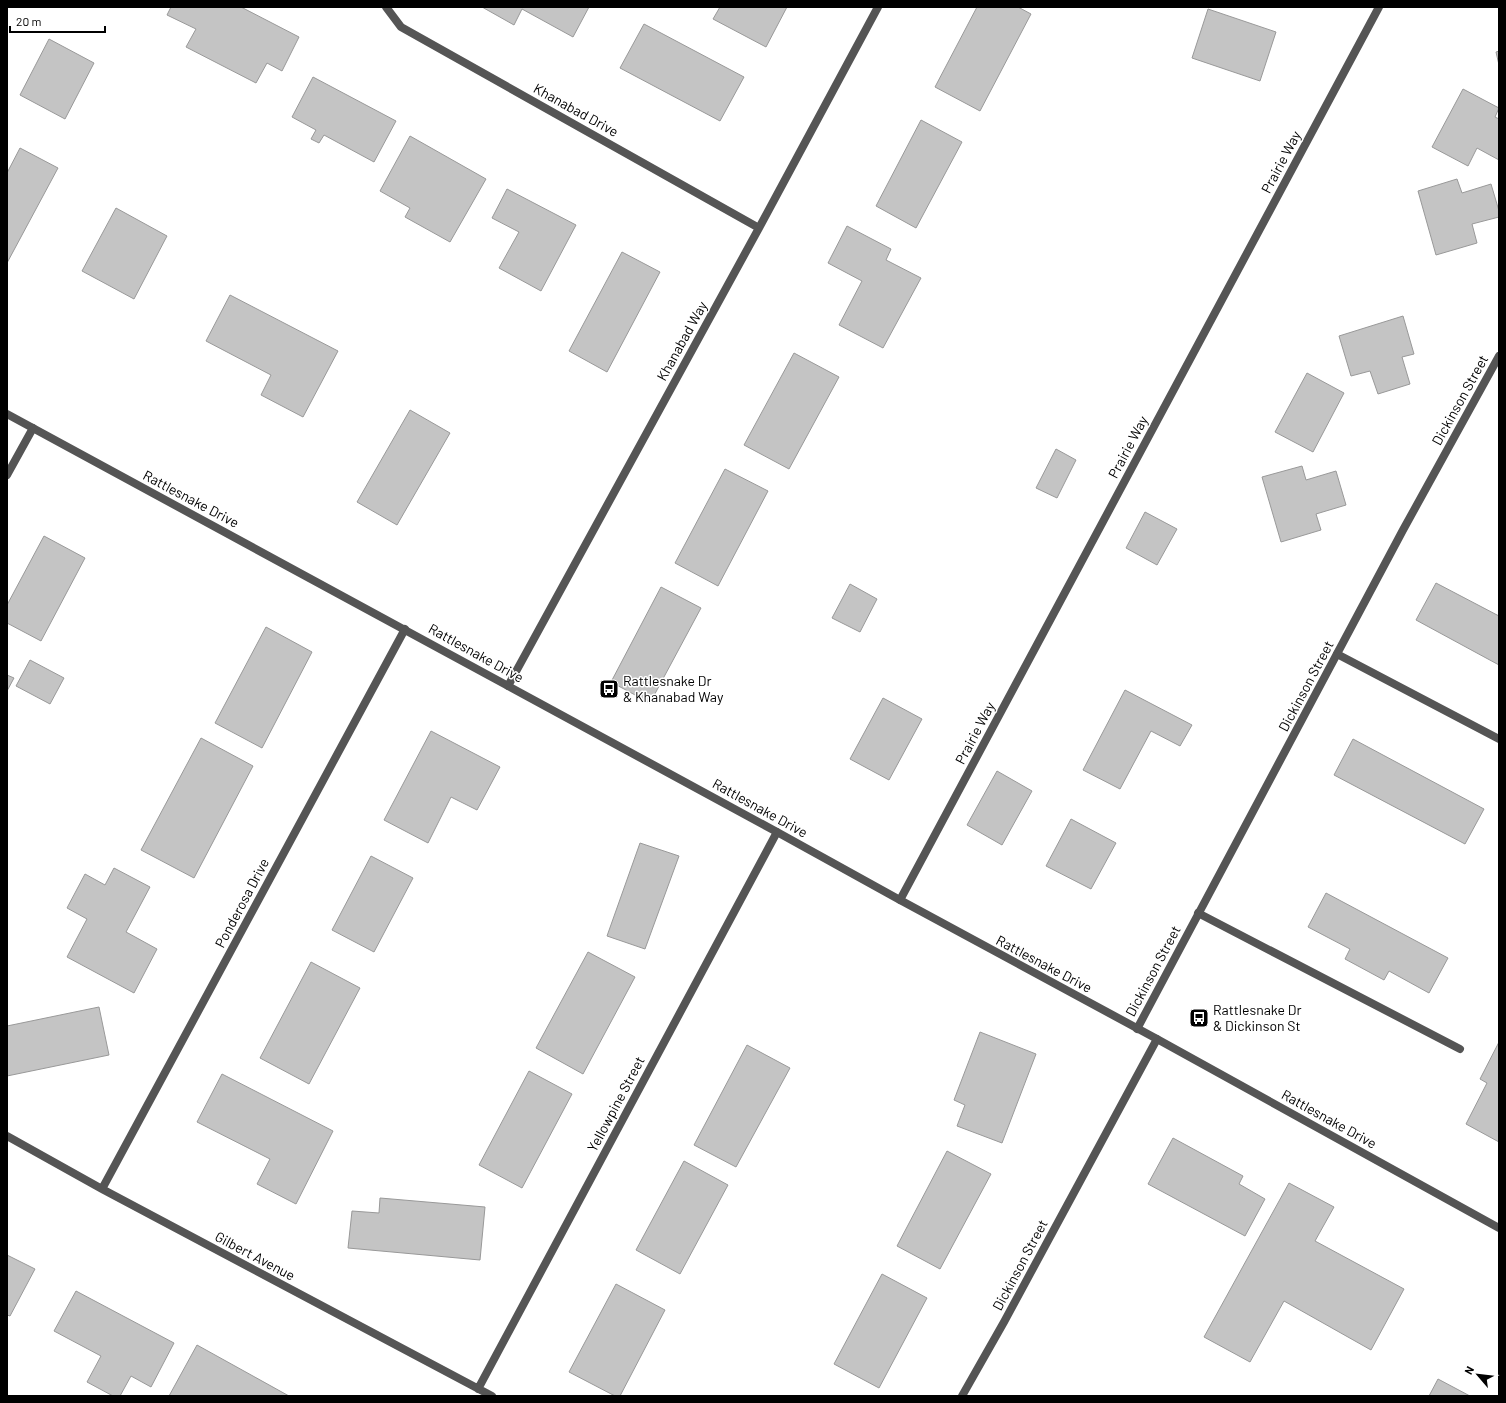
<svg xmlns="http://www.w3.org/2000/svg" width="1506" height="1403" font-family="Barlow,sans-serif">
<rect width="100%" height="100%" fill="#fff"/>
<!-- building -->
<path fill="#c4c4c4" stroke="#999" d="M 171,7 L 241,7 L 299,37 L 282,71 L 267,63 L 256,83 L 186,47 L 196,29 L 167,15 Z
M 482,7 L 589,7 L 573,37 L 522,9 L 514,25 Z
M 720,7 L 787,7 L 766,47 L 713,19 Z
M 977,7 L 1018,7 L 1031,14 L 980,111 L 935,87 Z
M 1208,9 L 1276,32 L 1260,81 L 1192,58 Z
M 644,24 L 744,77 L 720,121 L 620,68 Z
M 49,39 L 94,63 L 65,119 L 20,95 Z
M 1499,51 L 1499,65 L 1496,52 Z
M 313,77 L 396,121 L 374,162 L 324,135 L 319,143 L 311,139 L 316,130 L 292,117 Z
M 1463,89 L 1499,108 L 1495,117 L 1499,119 L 1499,160 L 1477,148 L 1468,166 L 1432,147 Z
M 921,120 L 962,142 L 916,228 L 876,206 Z
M 410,136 L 486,179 L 450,242 L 405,217 L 410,208 L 380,191 Z
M 20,148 L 58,168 L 7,263 L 7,173 Z
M 1457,179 L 1462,193 L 1491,184 L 1499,211 L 1499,217 L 1472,224 L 1477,243 L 1436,255 L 1418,191 Z
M 507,189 L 576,225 L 541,291 L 499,268 L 519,232 L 492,218 Z
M 116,208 L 167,236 L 134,299 L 82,271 Z
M 847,226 L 891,249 L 886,260 L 921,278 L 883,348 L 839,325 L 862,281 L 828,263 Z
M 622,252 L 660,272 L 607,372 L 569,351 Z
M 230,295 L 338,351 L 303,417 L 261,395 L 271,375 L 206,341 Z
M 1403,316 L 1414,354 L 1402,357 L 1410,384 L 1378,394 L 1370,371 L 1351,376 L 1339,336 Z
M 794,353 L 839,377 L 789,469 L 744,445 Z
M 1307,373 L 1344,393 L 1313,452 L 1275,432 Z
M 410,410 L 450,433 L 397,525 L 357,502 Z
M 1056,449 L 1076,460 L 1057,498 L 1036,488 Z
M 1302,466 L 1306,480 L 1336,471 L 1346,505 L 1316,514 L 1321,530 L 1281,542 L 1262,477 Z
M 725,469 L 768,491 L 718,586 L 675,563 Z
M 1145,512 L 1177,529 L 1157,565 L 1126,548 Z
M 44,536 L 85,558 L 41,641 L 7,623 L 7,605 Z
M 1436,583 L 1499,616 L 1499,665 L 1416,620 Z
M 850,584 L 877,599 L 860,632 L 832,618 Z
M 661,587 L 701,608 L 650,703 L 611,682 Z
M 266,627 L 312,652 L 262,748 L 215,723 Z
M 30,660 L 64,678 L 50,704 L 16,686 Z
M 7,675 L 14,678 L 7,691 Z
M 1125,690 L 1192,725 L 1180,746 L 1151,731 L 1120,789 L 1083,770 Z
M 883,698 L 922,719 L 889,780 L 850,759 Z
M 431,731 L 500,767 L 477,810 L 451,797 L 428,843 L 384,820 Z
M 201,738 L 253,766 L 194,878 L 141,850 Z
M 1353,739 L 1484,809 L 1465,844 L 1334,775 Z
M 997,771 L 1032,791 L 1002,845 L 967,825 Z
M 1071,819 L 1116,843 L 1091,889 L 1046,866 Z
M 640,843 L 679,856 L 645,949 L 607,936 Z
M 371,856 L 413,878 L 374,952 L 332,930 Z
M 114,868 L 150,887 L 126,932 L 157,949 L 134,993 L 67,957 L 87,919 L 67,908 L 85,874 L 105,885 Z
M 1326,893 L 1448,958 L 1429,993 L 1389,971 L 1384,980 L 1345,959 L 1350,949 L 1308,927 Z
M 588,952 L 635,977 L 583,1074 L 536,1048 Z
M 311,962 L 360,988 L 309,1084 L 260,1058 Z
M 99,1007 L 109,1055 L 7,1076 L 7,1026 Z
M 980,1032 L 1036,1054 L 1002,1143 L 957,1126 L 965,1105 L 954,1100 Z
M 1499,1042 L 1499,1142 L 1466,1124 L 1487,1083 L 1480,1079 Z
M 747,1045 L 790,1068 L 736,1167 L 694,1145 Z
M 529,1071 L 572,1094 L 522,1188 L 479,1165 Z
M 222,1074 L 333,1131 L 296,1204 L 257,1184 L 270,1159 L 197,1122 Z
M 1173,1138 L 1243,1176 L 1239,1184 L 1265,1199 L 1245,1236 L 1148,1184 Z
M 947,1151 L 991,1174 L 940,1269 L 897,1246 Z
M 684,1161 L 728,1185 L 680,1274 L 636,1250 Z
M 1289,1183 L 1334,1207 L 1315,1241 L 1404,1289 L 1371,1350 L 1284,1301 L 1250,1362 L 1204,1337 Z
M 380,1198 L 485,1207 L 480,1260 L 348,1248 L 352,1211 L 379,1213 Z
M 7,1255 L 35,1269 L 10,1316 L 7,1315 Z
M 882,1274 L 927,1298 L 879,1388 L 834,1364 Z
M 616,1284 L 665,1310 L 620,1396 L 615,1396 L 569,1372 Z
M 76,1291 L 174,1343 L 151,1387 L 131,1376 L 120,1396 L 113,1396 L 87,1382 L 101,1356 L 54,1331 Z
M 197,1345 L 289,1396 L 169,1396 Z
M 1438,1379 L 1470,1396 L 1429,1396 Z"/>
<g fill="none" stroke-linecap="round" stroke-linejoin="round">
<!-- service -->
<path stroke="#555" stroke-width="8" d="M 1337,654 L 1499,739
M 1198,913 L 1460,1049"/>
<!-- minor -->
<path stroke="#555" stroke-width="8" d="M 386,7 L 401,27 L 759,228
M 7,475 L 33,428
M 508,686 L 759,228 L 878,7
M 900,900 L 1379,7
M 1137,1029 L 1403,530 L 1499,356
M 7,1136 L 102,1189 L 492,1396
M 102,1189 L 405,629
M 478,1389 L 777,832
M 962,1396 L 1004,1322 L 1157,1039"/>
<!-- tertiary -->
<path stroke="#555" stroke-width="8" d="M 7,414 L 777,832 L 900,900 L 1157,1039 L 1499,1228"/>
</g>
<!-- icons -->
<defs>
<symbol id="bus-square" viewBox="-11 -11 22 22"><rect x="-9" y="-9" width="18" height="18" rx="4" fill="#000" stroke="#fff"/><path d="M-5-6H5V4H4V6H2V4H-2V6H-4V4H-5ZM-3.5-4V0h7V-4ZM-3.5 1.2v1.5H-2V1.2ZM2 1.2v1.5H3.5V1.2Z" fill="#fff"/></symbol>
</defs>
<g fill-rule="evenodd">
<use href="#bus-square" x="598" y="678" width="22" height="22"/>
<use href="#bus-square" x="1188" y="1007" width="22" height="22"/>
</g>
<g text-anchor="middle" stroke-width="3" stroke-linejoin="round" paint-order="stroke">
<!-- street labels -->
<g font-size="14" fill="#000" stroke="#fff">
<text transform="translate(576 110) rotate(29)" y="5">Khanabad Drive</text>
<text transform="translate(1281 162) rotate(-62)" y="5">Prairie Way</text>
<text transform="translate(682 341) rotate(-61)" y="5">Khanabad Way</text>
<text transform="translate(1460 400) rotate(-61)" y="5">Dickinson Street</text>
<text transform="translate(1128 447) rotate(-62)" y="5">Prairie Way</text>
<text transform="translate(191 499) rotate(28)" y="5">Rattlesnake Drive</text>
<text transform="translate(476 653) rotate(29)" y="5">Rattlesnake Drive</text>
<text transform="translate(1306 686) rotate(-62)" y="5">Dickinson Street</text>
<text transform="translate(975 733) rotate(-62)" y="5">Prairie Way</text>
<text transform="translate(760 808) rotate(29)" y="5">Rattlesnake Drive</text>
<text transform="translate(242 903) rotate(-62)" y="5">Ponderosa Drive</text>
<text transform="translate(1044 964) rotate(28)" y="5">Rattlesnake Drive</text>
<text transform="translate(1153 971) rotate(-62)" y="5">Dickinson Street</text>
<text transform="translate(616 1104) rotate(-62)" y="5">Yellowpine Street</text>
<text transform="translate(1329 1119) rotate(29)" y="5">Rattlesnake Drive</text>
<text transform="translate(255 1256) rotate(28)" y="5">Gilbert Avenue</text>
<text transform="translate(1020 1265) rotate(-62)" y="5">Dickinson Street</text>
</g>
<!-- poi labels -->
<g font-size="14" fill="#000" stroke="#fff" text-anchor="start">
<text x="623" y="686">Rattlesnake Dr<tspan x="623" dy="16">&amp; Khanabad Way</tspan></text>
<text x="1213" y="1015">Rattlesnake Dr<tspan x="1213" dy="16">&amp; Dickinson St</tspan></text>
</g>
</g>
<!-- border -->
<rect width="1506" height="1403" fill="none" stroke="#000000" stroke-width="16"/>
<!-- north arrow -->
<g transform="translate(1478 1375) rotate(298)" stroke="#ffffff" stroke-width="3" paint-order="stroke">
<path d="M0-3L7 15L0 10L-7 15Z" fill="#000000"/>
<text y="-6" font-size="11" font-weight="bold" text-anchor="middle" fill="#000000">N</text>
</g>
<!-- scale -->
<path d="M10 26v6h95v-6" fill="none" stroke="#000000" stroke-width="2"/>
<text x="16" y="26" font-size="12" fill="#000000" stroke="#ffffff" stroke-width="3" paint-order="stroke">20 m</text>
</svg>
